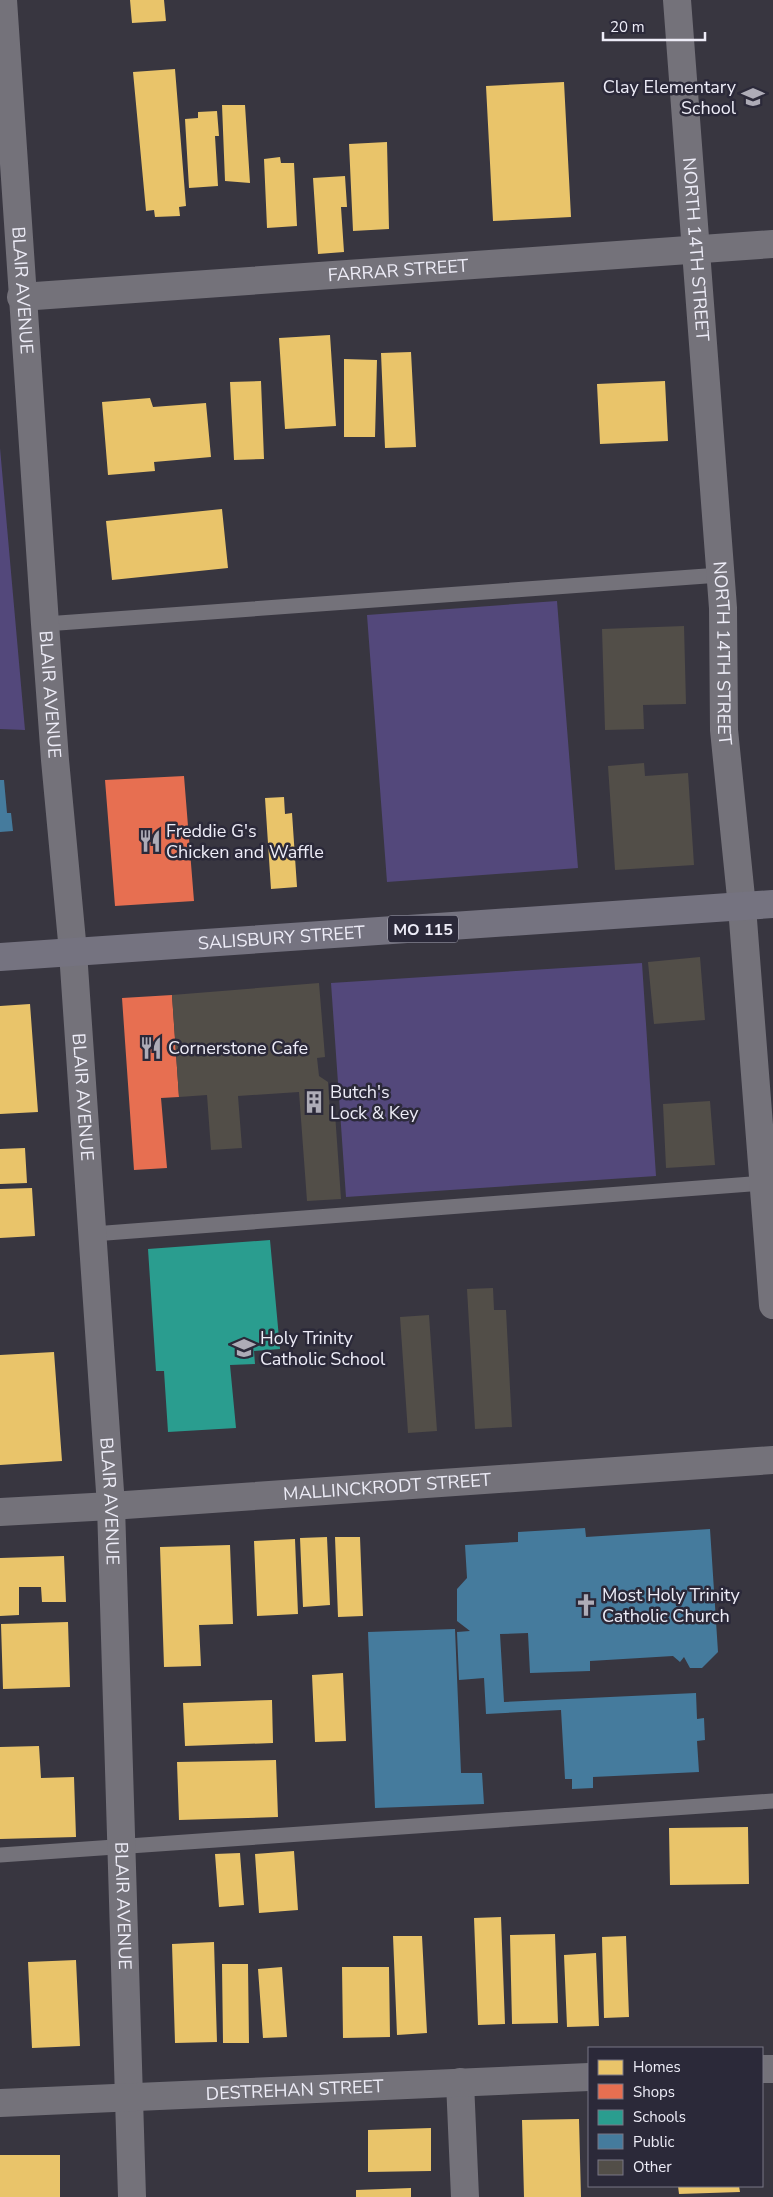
<svg xmlns="http://www.w3.org/2000/svg" width="773" height="2197" font-family="'Nunito Sans',sans-serif">
<rect width="100%" height="100%" fill="#383640"/>
<!-- green -->
<path fill="#53487b" d="M 0,448 L 25,730 L 0,729 Z
M 557,601 L 578,868 L 387,882 L 367,615 Z
M 642,963 L 656,1176 L 346,1197 L 331,983 Z"/>
<!-- homes -->
<path fill="#e9c46a" d="M 130,0 L 164,0 L 166,21 L 132,23 Z
M 175,69 L 186,206 L 179,207 L 180,216 L 155,217 L 154,210 L 146,211 L 133,72 Z
M 564,82 L 571,217 L 493,221 L 486,86 Z
M 222,105 L 245,105 L 250,183 L 225,181 Z
M 217,111 L 219,136 L 215,136 L 218,186 L 189,188 L 185,119 L 198,118 L 198,112 Z
M 387,142 L 389,229 L 353,231 L 349,144 Z
M 280,157 L 281,163 L 294,163 L 297,226 L 267,228 L 264,159 Z
M 345,176 L 347,207 L 341,207 L 344,252 L 318,254 L 313,178 Z
M 330,335 L 336,426 L 285,429 L 279,338 Z
M 411,352 L 416,447 L 385,448 L 381,353 Z
M 344,359 L 377,360 L 375,437 L 344,437 Z
M 261,381 L 264,459 L 234,460 L 230,382 Z
M 665,381 L 668,441 L 600,444 L 597,384 Z
M 150,398 L 153,407 L 206,403 L 211,457 L 154,462 L 155,471 L 108,475 L 102,402 Z
M 222,509 L 228,568 L 112,580 L 106,521 Z
M 284,797 L 285,814 L 292,813 L 297,887 L 271,889 L 265,798 Z
M 30,1004 L 38,1112 L 0,1114 L 0,1006 Z
M 25,1148 L 27,1183 L 0,1184 L 0,1149 Z
M 32,1188 L 35,1236 L 0,1238 L 0,1189 Z
M 54,1352 L 62,1461 L 0,1465 L 0,1355 Z
M 327,1537 L 330,1605 L 303,1607 L 300,1538 Z
M 335,1537 L 360,1537 L 363,1616 L 338,1617 Z
M 295,1539 L 298,1614 L 257,1616 L 254,1541 Z
M 230,1545 L 233,1624 L 199,1625 L 201,1666 L 164,1667 L 160,1547 Z
M 64,1556 L 66,1602 L 42,1602 L 41,1587 L 19,1587 L 19,1615 L 0,1616 L 0,1558 Z
M 68,1622 L 70,1687 L 3,1689 L 1,1624 Z
M 343,1673 L 346,1741 L 315,1742 L 312,1675 Z
M 272,1700 L 273,1743 L 185,1746 L 183,1703 Z
M 39,1746 L 41,1778 L 74,1777 L 76,1837 L 0,1839 L 0,1747 Z
M 276,1760 L 278,1817 L 179,1820 L 177,1762 Z
M 748,1827 L 749,1884 L 670,1885 L 669,1828 Z
M 294,1851 L 298,1910 L 259,1913 L 255,1854 Z
M 240,1853 L 244,1905 L 219,1907 L 215,1854 Z
M 501,1917 L 505,2024 L 478,2025 L 474,1918 Z
M 555,1934 L 558,2023 L 512,2024 L 510,1935 Z
M 393,1936 L 422,1936 L 427,2033 L 397,2035 Z
M 626,1936 L 629,2017 L 604,2018 L 602,1937 Z
M 214,1942 L 217,2042 L 175,2043 L 172,1944 Z
M 596,1953 L 599,2026 L 567,2027 L 564,1955 Z
M 76,1960 L 80,2046 L 32,2048 L 28,1962 Z
M 222,1964 L 248,1964 L 249,2043 L 223,2043 Z
M 282,1967 L 287,2037 L 263,2038 L 258,1969 Z
M 342,1967 L 389,1967 L 390,2037 L 343,2038 Z
M 579,2119 L 581,2197 L 524,2197 L 522,2120 Z
M 431,2128 L 431,2171 L 368,2172 L 368,2130 Z
M 0,2155 L 60,2155 L 60,2197 L 0,2197 Z
M 678,2186 L 739,2186 L 740,2192 L 679,2194 Z
M 411,2188 L 411,2197 L 356,2197 L 356,2190 Z"/>
<!-- shops -->
<path fill="#e76f51" d="M 184,776 L 194,901 L 115,906 L 105,780 Z
M 172,995 L 179,1097 L 161,1098 L 167,1168 L 134,1170 L 122,998 Z"/>
<!-- schools -->
<path fill="#2a9d8f" d="M 270,1240 L 280,1349 L 254,1351 L 255,1364 L 230,1365 L 236,1428 L 168,1432 L 164,1371 L 156,1371 L 148,1249 Z"/>
<!-- public -->
<path fill="#457b9d" d="M 0,780 L 4,780 L 7,813 L 11,813 L 13,831 L 0,832 Z
M 585,1528 L 586,1537 L 710,1529 L 718,1652 L 702,1668 L 690,1668 L 684,1657 L 680,1662 L 673,1656 L 590,1661 L 590,1671 L 530,1673 L 528,1633 L 500,1634 L 504,1702 L 696,1693 L 697,1719 L 704,1718 L 705,1740 L 697,1741 L 699,1772 L 593,1777 L 593,1788 L 572,1789 L 572,1779 L 565,1779 L 561,1710 L 486,1714 L 484,1678 L 459,1680 L 457,1632 L 470,1631 L 457,1621 L 457,1589 L 467,1578 L 465,1545 L 518,1542 L 518,1532 Z
M 455,1629 L 461,1773 L 482,1773 L 484,1804 L 375,1808 L 368,1632 Z"/>
<!-- building -->
<path fill="#524e48" d="M 684,626 L 686,704 L 643,705 L 644,729 L 605,730 L 602,629 Z
M 644,763 L 645,776 L 688,773 L 694,865 L 615,870 L 608,766 Z
M 700,957 L 705,1020 L 654,1024 L 648,962 Z
M 319,983 L 325,1057 L 317,1058 L 319,1076 L 328,1082 L 330,1113 L 335,1113 L 341,1199 L 307,1201 L 299,1092 L 238,1096 L 242,1148 L 211,1150 L 207,1095 L 179,1097 L 172,995 Z
M 710,1101 L 715,1165 L 666,1168 L 663,1104 Z
M 493,1288 L 494,1310 L 506,1310 L 512,1427 L 475,1429 L 467,1289 Z
M 429,1315 L 437,1431 L 408,1433 L 400,1317 Z"/>
<g fill="none" stroke-linecap="round" stroke-linejoin="round">
<!-- service -->
<path stroke="#74727a" stroke-width="15" d="M 45,624 L 720,575
M 93,1234 L 765,1183
M 0,1855 L 773,1801"/>
<!-- minor -->
<g stroke="#74727a" stroke-width="28">
<path id="s1" d="M 3,0 L 45,624 L 55,760 L 73,952 L 111,1506 L 132,2197"/>
<path id="s2" d="M 677,0 L 723,608 L 724,730 L 742,907 L 773,1305"/>
<path id="s3" d="M 21,297 L 773,244"/>
<path id="s4" d="M 0,1512 L 111,1506 L 773,1460"/>
<path d="M 762,2069 L 773,2069"/>
<path d="M 460,2082 L 465,2197"/>
<path id="s5" d="M 0,2103 L 589,2077"/>
</g>
<!-- primary -->
<path stroke="#757380" stroke-width="28" id="s6" d="M 0,957 L 773,904"/>
</g>
<!-- icons -->
<defs>
<symbol id="school-bare" viewBox="-9 -9 18 18"><path d="M0-5L7-2L0 1L-7-2ZM-4 1L0 2.5L4 1V4Q0 6-4 4Z" fill="#aeacb7" stroke="#2b2939" stroke-width="2.5" paint-order="stroke"/></symbol>
<symbol id="restaurant-bare" viewBox="-9 -9 18 18"><path d="M-5-6h1v4h1v-4h1v4h1v-4h1v5L-1.5 .5V6h-2V.5L-5-1ZM5-6V6H3V1.5H1.5Q1.5-4 5-6Z" fill="#aeacb7" stroke="#2b2939" stroke-width="2.5" paint-order="stroke"/></symbol>
<symbol id="building-bare" viewBox="-9 -9 18 18"><path d="M-4-6H4V6H1V3H-1V6H-4ZM-2.5-4.3h1.7v1.8h-1.7ZM.8-4.3h1.7v1.8H.8ZM-2.5-1h1.7V.8h-1.7ZM.8-1h1.7V.8H.8Z" fill="#aeacb7" stroke="#2b2939" stroke-width="2.5" paint-order="stroke"/></symbol>
<symbol id="church-bare" viewBox="-9 -9 18 18"><path d="M-1.2-6h2.4v3.5h3.3v2.4h-3.3V6h-2.4V-.1h-3.3v-2.4h3.3Z" fill="#aeacb7" stroke="#2b2939" stroke-width="2.5" paint-order="stroke"/></symbol>
</defs>
<g fill-rule="evenodd">
<use href="#school-bare" x="737" y="81" width="32" height="32"/>
<use href="#restaurant-bare" x="134" y="825" width="32" height="32"/>
<use href="#restaurant-bare" x="135" y="1032" width="32" height="32"/>
<use href="#building-bare" x="298" y="1086" width="32" height="32"/>
<use href="#school-bare" x="228" y="1332" width="32" height="32"/>
<use href="#church-bare" x="570" y="1589" width="32" height="32"/>
</g>
<g text-anchor="middle" stroke-width="5" stroke-linejoin="round" paint-order="stroke">
<!-- shield labels -->
<rect fill="#2b2939" stroke="#b3b2be" stroke-width="1" x="388" y="915.5" width="70" height="27" rx="4"/>
<g font-size="16" font-weight="bold" fill="#edecf7">
<text x="423" y="935">MO 115</text>
</g>
<!-- poi labels -->
<g font-size="18" fill="#edecf7" stroke="#2b2939" text-anchor="start">
<text x="736" y="93" text-anchor="end">Clay Elementary<tspan x="736" dy="21">School</tspan></text>
<text x="166" y="837">Freddie G's<tspan x="166" dy="21">Chicken and Waffle</tspan></text>
<text x="168" y="1054">Cornerstone Cafe</text>
<text x="330" y="1098">Butch's<tspan x="330" dy="21">Lock &amp; Key</tspan></text>
<text x="260" y="1344">Holy Trinity<tspan x="260" dy="21">Catholic School</tspan></text>
<text x="602" y="1601">Most Holy Trinity<tspan x="602" dy="21">Catholic Church</tspan></text>
</g>
<!-- street labels -->
<g font-size="18" fill="#edecf7" stroke="#2b2939">
<text dy="6" stroke="none"><textPath href="#s2" startOffset="250">NORTH 14TH STREET</textPath></text>
<text dy="6" stroke="none"><textPath href="#s3" startOffset="378">FARRAR STREET</textPath></text>
<text dy="6" stroke="none"><textPath href="#s1" startOffset="291">BLAIR AVENUE</textPath></text>
<text dy="6" stroke="none"><textPath href="#s2" startOffset="655">NORTH 14TH STREET</textPath></text>
<text dy="6" stroke="none"><textPath href="#s1" startOffset="696">BLAIR AVENUE</textPath></text>
<text dy="6" stroke="none"><textPath href="#s6" startOffset="282">SALISBURY STREET</textPath></text>
<text dy="6" stroke="none"><textPath href="#s1" startOffset="1100">BLAIR AVENUE</textPath></text>
<text dy="6" stroke="none"><textPath href="#s4" startOffset="388">MALLINCKRODT STREET</textPath></text>
<text dy="6" stroke="none"><textPath href="#s1" startOffset="1505">BLAIR AVENUE</textPath></text>
<text dy="6" stroke="none"><textPath href="#s1" startOffset="1910">BLAIR AVENUE</textPath></text>
<text dy="6" stroke="none"><textPath href="#s5" startOffset="295">DESTREHAN STREET</textPath></text>
</g>
</g>
<!-- legend -->
<rect x="588" y="2047" width="175" height="140" fill="#2b2939" stroke="#797785"/>
<rect x="598" y="2060" width="25" height="15" fill="#e9c46a" stroke="#797785"/>
<text x="633" y="2072" font-size="15" fill="#edecf7">Homes</text>
<rect x="598" y="2084" width="25" height="15" fill="#e76f51" stroke="#797785"/>
<text x="633" y="2097" font-size="15" fill="#edecf7">Shops</text>
<rect x="598" y="2110" width="25" height="15" fill="#2a9d8f" stroke="#797785"/>
<text x="633" y="2122" font-size="15" fill="#edecf7">Schools</text>
<rect x="598" y="2134" width="25" height="15" fill="#457b9d" stroke="#797785"/>
<text x="633" y="2147" font-size="15" fill="#edecf7">Public</text>
<rect x="598" y="2160" width="25" height="15" fill="#524e48" stroke="#797785"/>
<text x="633" y="2172" font-size="15" fill="#edecf7">Other</text>
<!-- scale -->
<path d="M603 32v8h102v-8" fill="none" stroke="#edecf7" stroke-width="2.5"/>
<text x="610" y="32" font-size="15" fill="#edecf7" stroke="#2b2939" stroke-width="4" paint-order="stroke">20 m</text>
</svg>
